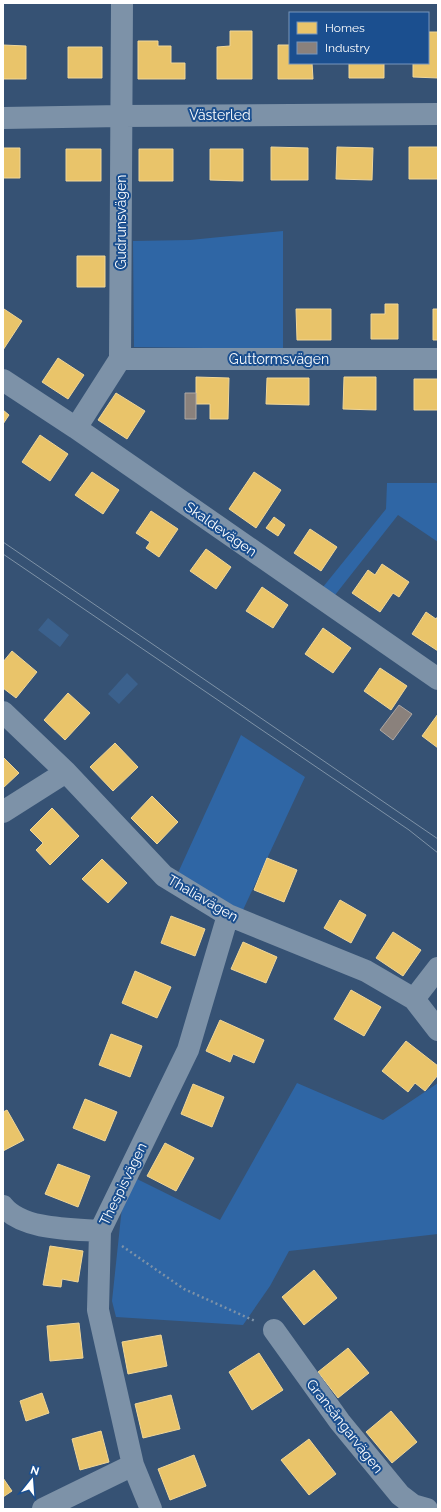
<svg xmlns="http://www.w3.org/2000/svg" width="441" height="1512" font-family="Raleway,sans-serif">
<rect width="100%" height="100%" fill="#365274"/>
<!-- green -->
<path fill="#2f66a5" d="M 283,231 L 283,349 L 134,347 L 133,241 L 190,240 Z
M 387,483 L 438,483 L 438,542 L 398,515 L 335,595 L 323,587 L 386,509 Z
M 241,735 L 305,777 L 243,910 L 222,901 L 177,875 Z
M 297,1083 L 383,1120 L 438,1083 L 438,1234 L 289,1251 L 270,1286 L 243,1325 L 116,1317 L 112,1301 L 122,1207 L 137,1179 L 220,1220 Z"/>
<!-- water -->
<path fill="#3b618d" d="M 48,618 L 69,635 L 60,647 L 38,630 Z
M 127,673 L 138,684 L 119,704 L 108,694 Z"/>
<!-- homes -->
<path fill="#e9c46a" stroke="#f0d697" d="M 230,31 L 252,31 L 252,79 L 217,79 L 217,47 L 230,46 Z
M 428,32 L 438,32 L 438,78 L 413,77 L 413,63 L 428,63 Z
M 138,41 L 158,41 L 158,46 L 171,46 L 171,63 L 185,63 L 185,79 L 138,79 Z
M 3,45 L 26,46 L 26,79 L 3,79 Z
M 278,45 L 290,45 L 290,63 L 312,63 L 313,79 L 278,79 Z
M 68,47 L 102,47 L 102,78 L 68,78 Z
M 349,63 L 384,63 L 384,78 L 349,78 Z
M 271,147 L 308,148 L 308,180 L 271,180 Z
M 337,147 L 373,148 L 372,180 L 336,179 Z
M 409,147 L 438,147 L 438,179 L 409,179 Z
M 3,148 L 20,148 L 20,178 L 3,178 Z
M 66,149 L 101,149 L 101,181 L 66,181 Z
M 139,149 L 173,149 L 173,181 L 139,181 Z
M 210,149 L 243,149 L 243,181 L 210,180 Z
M 77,256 L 105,256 L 105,287 L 77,287 Z
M 385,304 L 398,304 L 398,339 L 371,339 L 371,314 L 385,314 Z
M 4,309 L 22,321 L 3,350 L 3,311 Z
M 296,309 L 331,309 L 331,340 L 297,340 Z
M 433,309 L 438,309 L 438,340 L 433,340 Z
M 58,358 L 84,375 L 68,399 L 42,382 Z
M 196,377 L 229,378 L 228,419 L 210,419 L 210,404 L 196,404 Z
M 344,377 L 376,377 L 376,410 L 343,409 Z
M 267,378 L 309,378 L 309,405 L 266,404 Z
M 414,379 L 438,379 L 438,410 L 414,410 Z
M 116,393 L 145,411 L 127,439 L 98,420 Z
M 3,410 L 9,415 L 3,424 Z
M 40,435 L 68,454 L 50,481 L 22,462 Z
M 92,472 L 119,490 L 103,514 L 75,495 Z
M 254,472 L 281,490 L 256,528 L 229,509 Z
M 151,511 L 178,529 L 159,557 L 146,548 L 150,542 L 136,533 Z
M 274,517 L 285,525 L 278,536 L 266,528 Z
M 310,529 L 337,547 L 321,571 L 294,553 Z
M 206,549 L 231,567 L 216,589 L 190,571 Z
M 382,564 L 409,582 L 399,597 L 393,593 L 380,612 L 352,593 L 368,570 L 375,575 Z
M 262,587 L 288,605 L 273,628 L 246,611 Z
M 426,612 L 436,619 L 438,616 L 438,651 L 412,634 Z
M 323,628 L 351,648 L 333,673 L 305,654 Z
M 12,651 L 37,672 L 16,698 L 3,688 L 3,662 Z
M 380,668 L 407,686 L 391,710 L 364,691 Z
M 68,693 L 90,713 L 65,740 L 44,720 Z
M 438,714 L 438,748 L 422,736 Z
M 115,743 L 138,767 L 113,791 L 90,767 Z
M 3,757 L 19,773 L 3,788 Z
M 152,796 L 178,822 L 157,844 L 131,818 Z
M 52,808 L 79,836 L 50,865 L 36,850 L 43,843 L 30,830 Z
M 267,858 L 297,870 L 284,902 L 254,890 Z
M 102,859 L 127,883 L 108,903 L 82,879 Z
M 340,900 L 366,915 L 351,943 L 324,928 Z
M 171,916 L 205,929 L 195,956 L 161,943 Z
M 393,932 L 421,950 L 403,976 L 376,958 Z
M 243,942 L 277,957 L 266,983 L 231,969 Z
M 135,971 L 171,987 L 157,1018 L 122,1003 Z
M 351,990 L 381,1007 L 364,1036 L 334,1019 Z
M 220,1020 L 264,1040 L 254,1063 L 233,1054 L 230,1062 L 206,1051 Z
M 111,1034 L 142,1046 L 130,1077 L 99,1065 Z
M 406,1041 L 438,1066 L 438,1075 L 425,1091 L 415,1083 L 408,1092 L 382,1071 Z
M 193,1084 L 224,1097 L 212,1127 L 181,1114 Z
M 85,1099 L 117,1112 L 105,1141 L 73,1128 Z
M 7,1110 L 24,1140 L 3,1151 L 3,1112 Z
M 165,1143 L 194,1158 L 176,1191 L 147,1176 Z
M 58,1164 L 90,1176 L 78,1207 L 45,1194 Z
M 50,1246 L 83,1251 L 78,1282 L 62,1279 L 61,1287 L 43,1285 Z
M 314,1270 L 337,1298 L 304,1325 L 282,1297 Z
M 79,1323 L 83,1358 L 50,1361 L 47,1326 Z
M 161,1335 L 167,1366 L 128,1374 L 122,1342 Z
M 348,1348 L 369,1373 L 338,1398 L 318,1372 Z
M 259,1353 L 283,1390 L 252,1410 L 229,1372 Z
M 42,1393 L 49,1413 L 26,1421 L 20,1401 Z
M 171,1395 L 180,1429 L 143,1438 L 135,1404 Z
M 391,1411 L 417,1442 L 392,1463 L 366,1432 Z
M 101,1431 L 109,1462 L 80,1470 L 72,1439 Z
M 309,1439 L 336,1474 L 309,1495 L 281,1460 Z
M 194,1455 L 206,1486 L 170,1500 L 158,1469 Z
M 3,1478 L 12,1491 L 3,1497 Z"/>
<!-- industry -->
<path fill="#8a817c" stroke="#ada7a3" d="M 185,393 L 196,393 L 196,419 L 185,419 Z
M 399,705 L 412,714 L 393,740 L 380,730 Z"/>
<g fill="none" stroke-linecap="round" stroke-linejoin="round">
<!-- path -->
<path stroke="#7d92a8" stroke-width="2.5" stroke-dasharray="2 3" stroke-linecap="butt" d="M 122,1246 L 184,1289 L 255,1321"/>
<!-- minor -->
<path stroke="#7d92a8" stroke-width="22" d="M 3,118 L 121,116 L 438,114
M 120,359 L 438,359
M 3,380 L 76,428 L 438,679
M 76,428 L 120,359 L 122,3
M 3,712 L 66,772 L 164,876 L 228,915 L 366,971 L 414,999 L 438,1030
M 3,812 L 66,772
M 414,999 L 438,968
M 3,1206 C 22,1230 72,1229 100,1231
M 274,1330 L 340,1422 L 400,1495 L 413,1505 L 427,1509
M 43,1509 L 133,1465
M 151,1509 L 133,1465 L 98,1310 L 100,1231 L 188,1050 L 228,915"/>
<!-- tram -->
<path stroke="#7e92a7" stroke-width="1" d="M 3,542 L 438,839
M 3,554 L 409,830 L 438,853"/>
</g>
<g text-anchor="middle" stroke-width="4" stroke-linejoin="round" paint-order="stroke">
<!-- street labels -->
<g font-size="14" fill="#fff" stroke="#1b4f8f">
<text x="220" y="120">Västerled</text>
<text transform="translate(121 222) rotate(-90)" y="5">Gudrunsvägen</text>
<text x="279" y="364">Guttormsvägen</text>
<text transform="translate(221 529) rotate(35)" y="5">Skaldevägen</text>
<text transform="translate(203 898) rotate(30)" y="5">Thaliavägen</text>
<text transform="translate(123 1184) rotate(-64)" y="5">Thespisvägen</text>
<text transform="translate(345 1426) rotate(52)" y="5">Gransångarvägen</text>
</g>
</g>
<!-- border -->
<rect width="441" height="1512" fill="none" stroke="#ffffff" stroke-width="8"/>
<!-- legend -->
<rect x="289" y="12" width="140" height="52" fill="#1b4f8f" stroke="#7695bc"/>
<rect x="297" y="22" width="20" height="12" fill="#e9c46a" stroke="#7695bc"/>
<text x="325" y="32" font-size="12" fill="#ffffff">Homes</text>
<rect x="297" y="42" width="20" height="12" fill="#8a817c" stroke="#7695bc"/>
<text x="325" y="52" font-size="12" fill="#ffffff">Industry</text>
<!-- north arrow -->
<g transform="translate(32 1480) rotate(17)" stroke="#1b4f8f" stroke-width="3" paint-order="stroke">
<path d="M0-3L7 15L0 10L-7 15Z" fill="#ffffff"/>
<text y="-6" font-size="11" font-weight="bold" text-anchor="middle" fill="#ffffff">N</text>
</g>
</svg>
